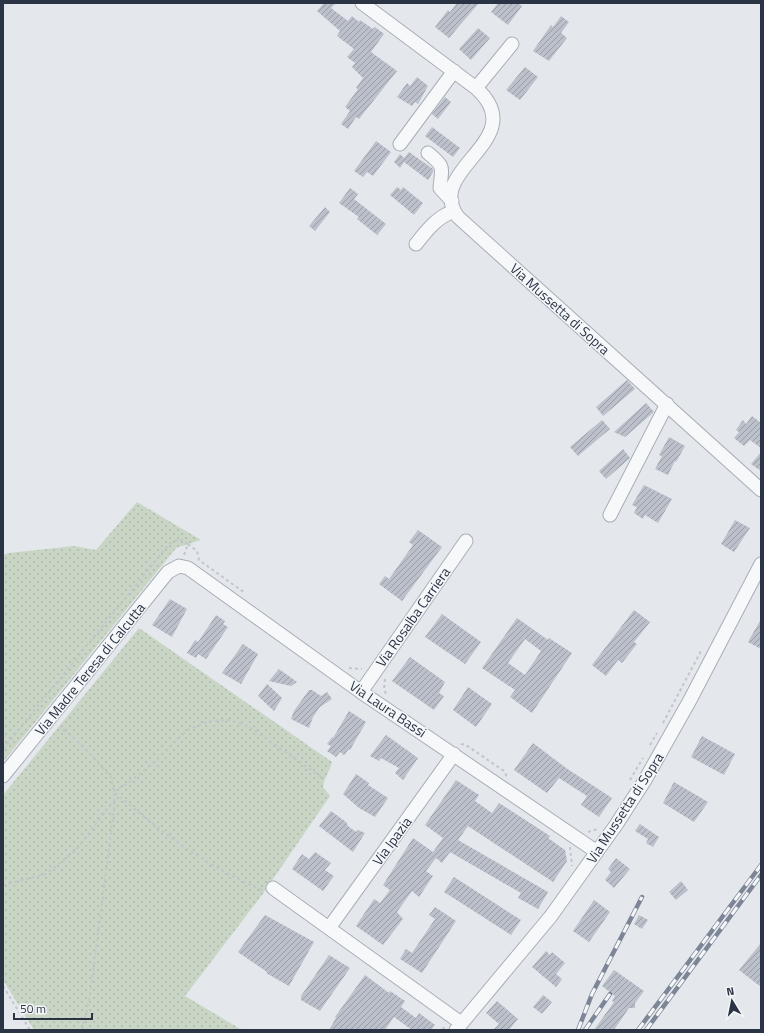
<svg xmlns="http://www.w3.org/2000/svg" width="764" height="1033" font-family="'Titillium Web',sans-serif">
<defs>
<pattern id="grass-dots" width="8" height="8" patternUnits="userSpaceOnUse"><rect width="8" height="8" fill="#c9d6c5"/><path d="M2 2h.1M6 6h.1" fill="none" stroke="#adb8ab" stroke-width="1.8" stroke-linecap="round"/></pattern>
<pattern id="building-hatch" width="6" height="6" patternUnits="userSpaceOnUse"><rect width="6" height="6" fill="#bbc0ca"/><path d="M-1 1l2-2M0 6l6-6M5 7l2-2" fill="none" stroke="#989da6"/></pattern>
</defs>
<rect width="100%" height="100%" fill="#e4e7ec"/>
<!-- grass -->
<path fill="url(#grass-dots)" d="M 137,502 L 201,540 L 176,548 L 3,762 L 3,555 L 9,553 L 74,546 L 96,550 Z
M 139,628 L 332,762 C 330,771 324,778 323,787 L 330,796 L 262,895 L 185,996 L 242,1030 L 34,1030 L 3,980 L 3,795 Z"/>
<!-- building -->
<path fill="url(#building-hatch)" fill-rule="evenodd" d="M 324,3 L 336,3 L 331,8 L 348,21 L 352,16 L 359,22 L 360,20 L 373,29 L 375,27 L 384,34 L 371,52 L 397,71 L 359,119 L 356,117 L 348,129 L 341,124 L 350,111 L 345,107 L 358,89 L 356,88 L 363,78 L 352,67 L 355,63 L 347,57 L 354,49 L 337,36 L 340,31 L 317,11 Z
M 457,3 L 479,3 L 449,38 L 435,27 L 448,10 L 450,12 Z
M 498,3 L 518,3 L 522,6 L 508,25 L 491,12 Z
M 561,16 L 569,22 L 561,33 L 567,38 L 549,61 L 533,51 L 551,25 L 553,27 Z
M 478,28 L 490,38 L 471,60 L 459,49 Z
M 525,67 L 538,77 L 520,100 L 506,90 Z
M 417,77 L 428,86 L 418,104 L 415,102 L 412,106 L 397,97 L 407,83 L 410,86 Z
M 445,97 L 451,102 L 438,119 L 432,114 Z
M 432,127 L 460,148 L 453,157 L 425,136 Z
M 376,141 L 391,152 L 373,176 L 367,172 L 363,177 L 354,171 Z
M 409,152 L 433,169 L 433,172 L 428,180 L 404,162 L 400,168 L 394,162 L 400,154 L 404,158 Z
M 397,187 L 401,190 L 403,187 L 423,203 L 414,215 L 390,195 Z
M 350,188 L 358,194 L 354,199 L 386,224 L 377,235 L 357,219 L 359,217 L 339,203 Z
M 325,207 L 330,212 L 315,231 L 309,226 Z
M 627,380 L 635,389 L 603,416 L 596,407 Z
M 646,403 L 654,412 L 625,437 L 614,432 Z
M 752,416 L 761,423 L 761,448 L 750,440 L 744,446 L 734,438 L 739,432 L 736,430 L 743,420 L 746,424 Z
M 602,420 L 610,429 L 578,456 L 570,447 Z
M 669,437 L 685,446 L 676,462 L 675,461 L 668,475 L 655,469 L 662,456 L 659,455 Z
M 623,449 L 630,458 L 606,479 L 599,471 Z
M 761,452 L 761,471 L 751,464 Z
M 644,485 L 672,499 L 658,523 L 645,515 L 643,519 L 634,513 L 637,507 L 632,505 Z
M 735,520 L 750,528 L 734,552 L 721,544 Z
M 418,530 L 442,547 L 402,601 L 379,584 L 385,576 L 389,579 L 406,555 L 413,545 L 409,542 Z
M 170,599 L 187,609 L 172,637 L 152,625 Z
M 634,610 L 650,622 L 634,642 L 637,644 L 622,663 L 618,660 L 606,676 L 592,665 Z
M 442,614 L 481,642 L 465,664 L 425,637 Z
M 216,615 L 225,621 L 223,624 L 228,627 L 206,659 L 198,654 L 196,658 L 187,653 L 195,640 L 198,642 Z
M 517,618 L 548,640 L 549,638 L 572,653 L 532,713 L 510,697 L 515,690 L 482,668 ZM 525,639 L 541,651 L 525,675 L 508,663 Z
M 761,619 L 761,649 L 748,642 Z
M 243,644 L 258,654 L 241,684 L 222,673 Z
M 410,657 L 445,682 L 439,693 L 444,696 L 434,710 L 392,681 Z
M 279,669 L 297,682 L 291,686 L 269,681 Z
M 267,684 L 282,698 L 274,711 L 258,696 Z
M 468,687 L 492,704 L 476,727 L 453,710 Z
M 309,690 L 312,690 L 321,696 L 327,692 L 332,699 L 320,707 L 313,717 L 309,728 L 291,719 L 294,711 Z
M 349,711 L 366,722 L 350,750 L 349,749 L 344,755 L 340,752 L 336,757 L 327,751 L 331,746 L 327,744 L 332,737 L 333,738 Z
M 386,735 L 418,758 L 403,780 L 395,773 L 399,768 L 381,758 L 379,761 L 370,756 Z
M 702,736 L 735,754 L 724,775 L 691,757 Z
M 533,743 L 566,768 L 612,798 L 599,817 L 581,805 L 587,796 L 559,778 L 547,793 L 514,770 Z
M 356,774 L 369,783 L 368,785 L 388,798 L 375,817 L 359,808 L 343,794 Z
M 456,780 L 479,795 L 475,801 L 492,813 L 499,803 L 550,836 L 548,838 L 565,850 L 567,861 L 553,882 L 468,826 L 458,840 L 548,892 L 538,909 L 518,898 L 521,893 L 450,852 L 442,863 L 436,858 L 426,871 L 433,876 L 419,897 L 412,891 L 397,912 L 403,919 L 383,945 L 356,926 L 374,899 L 380,903 L 390,890 L 383,885 L 413,838 L 433,852 L 443,838 L 425,825 Z
M 674,782 L 708,802 L 694,822 L 663,803 Z
M 331,811 L 346,822 L 348,826 L 356,832 L 358,830 L 365,833 L 353,852 L 319,826 Z
M 640,824 L 659,837 L 653,847 L 646,843 L 648,839 L 635,831 Z
M 315,852 L 331,863 L 325,870 L 334,876 L 323,891 L 292,869 L 302,854 L 309,859 Z
M 616,858 L 630,869 L 614,888 L 605,880 L 611,872 L 608,869 Z
M 454,877 L 521,920 L 511,935 L 444,892 Z
M 681,881 L 688,890 L 676,900 L 669,892 Z
M 594,900 L 610,912 L 589,942 L 573,931 Z
M 435,907 L 456,921 L 422,973 L 400,959 L 406,949 L 412,953 L 435,919 L 429,915 Z
M 265,915 L 314,942 L 289,986 L 266,973 L 267,972 L 238,952 Z
M 639,915 L 648,920 L 642,929 L 634,924 Z
M 761,943 L 761,987 L 739,970 Z
M 546,951 L 550,955 L 552,952 L 565,963 L 556,974 L 562,979 L 556,987 L 532,967 Z
M 329,955 L 350,968 L 320,1011 L 301,1000 L 301,996 Z
M 614,970 L 644,991 L 635,1003 L 635,1008 L 629,1008 L 614,1030 L 594,1030 L 614,1002 L 612,1001 L 615,996 L 602,986 Z
M 365,975 L 389,993 L 390,991 L 405,1001 L 401,1007 L 416,1018 L 419,1013 L 435,1025 L 431,1030 L 412,1030 L 394,1017 L 385,1030 L 329,1030 L 336,1018 L 335,1017 Z
M 543,995 L 552,1002 L 542,1014 L 533,1007 Z
M 497,1001 L 518,1019 L 509,1030 L 493,1030 L 499,1024 L 486,1013 Z"/>
<g fill="none" stroke-linecap="round" stroke-linejoin="round">
<defs>
<path id="minor" d="M 362,3 L 476,88 C 534,140 422,169 458,217 L 761,490
M 476,88 L 512,44
M 400,144 L 454,71
M 428,153 C 445,167 442,166 440,188 L 452,201
M 416,244 C 427,230 437,217 454,211
M 610,515 L 667,404
M 361,692 L 466,541
M 3,776 L 168,572 L 179,566 L 188,568 L 361,692 L 597,852
M 273,888 L 461,1023
M 329,928 L 454,754
M 456,1030 L 551,916 L 616,825 L 645,780 L 690,700 L 761,564"/>
</defs>
<!-- minor casing -->
<use href="#minor" stroke="#a9aeb7" stroke-width="15"/>
<!-- path -->
<path stroke="#c2c5cb" stroke-width="2" stroke-dasharray="3 3" stroke-linecap="butt" d="M 188,544 L 197,551 L 199,560 L 245,593
M 349,668 L 362,669
M 385,679 L 384,689 L 386,694
M 663,723 L 701,651
M 461,744 L 466,745 L 504,771 L 507,777
M 650,745 L 657,733
M 3,749 L 170,543 L 180,539 L 188,544 L 184,555
M 630,780 L 643,758
M 588,832 L 598,829
M 570,847 L 572,866
M 3,885 L 46,874 L 75,851 L 115,799 L 111,777 L 82,745 L 60,727
M 262,890 C 205,866 160,831 113,791 L 127,784 L 157,760 L 186,731 L 209,721 L 229,720 L 248,726 L 324,779
M 3,986 L 30,1030
M 82,1030 L 90,996 L 115,801
M 443,1030 L 445,1025"/>
<!-- minor -->
<use href="#minor" stroke="#f7f8fa" stroke-width="13"/>
<defs>
<path id="rail" d="M 578,1030 L 592,994 L 642,897
M 585,1030 L 610,994
M 638,1030 L 761,865
M 646,1030 L 761,875"/>
</defs>
<!-- rail casing -->
<use href="#rail" stroke="#7d8696" stroke-width="4.5"/>
<!-- rail -->
<use href="#rail" stroke="#f4f6f9" stroke-width="3" stroke-dasharray="9" stroke-linecap="butt"/>
</g>
<g text-anchor="middle" stroke-width="3" stroke-linejoin="round" paint-order="stroke">
<!-- street labels -->
<g font-size="14" fill="#2b3445" stroke="#f4f6f9">
<text transform="translate(560 309) rotate(42)" y="5">Via Mussetta di Sopra</text>
<text transform="translate(413 617) rotate(-55)" y="5">Via Rosalba Carriera</text>
<text transform="translate(90 669) rotate(-51)" y="5">Via Madre Teresa di Calcutta</text>
<text transform="translate(388 709) rotate(34)" y="5">Via Laura Bassi</text>
<text transform="translate(625 808) rotate(-57)" y="5">Via Mussetta di Sopra</text>
<text transform="translate(392 841) rotate(-54)" y="5">Via Ipazia</text>
</g>
</g>
<!-- border -->
<rect width="764" height="1033" fill="none" stroke="#2b3445" stroke-width="8"/>
<!-- north arrow -->
<g transform="translate(732 1001) rotate(350)" stroke="#f4f6f9" stroke-width="3" paint-order="stroke">
<path d="M0-3L7 15L0 10L-7 15Z" fill="#2b3445"/>
<text y="-6" font-size="11" font-weight="bold" text-anchor="middle" fill="#2b3445">N</text>
</g>
<!-- scale -->
<path d="M14 1013v6h78v-6" fill="none" stroke="#2b3445" stroke-width="2"/>
<text x="20" y="1013" font-size="12" fill="#2b3445" stroke="#f4f6f9" stroke-width="3" paint-order="stroke">50 m</text>
</svg>
